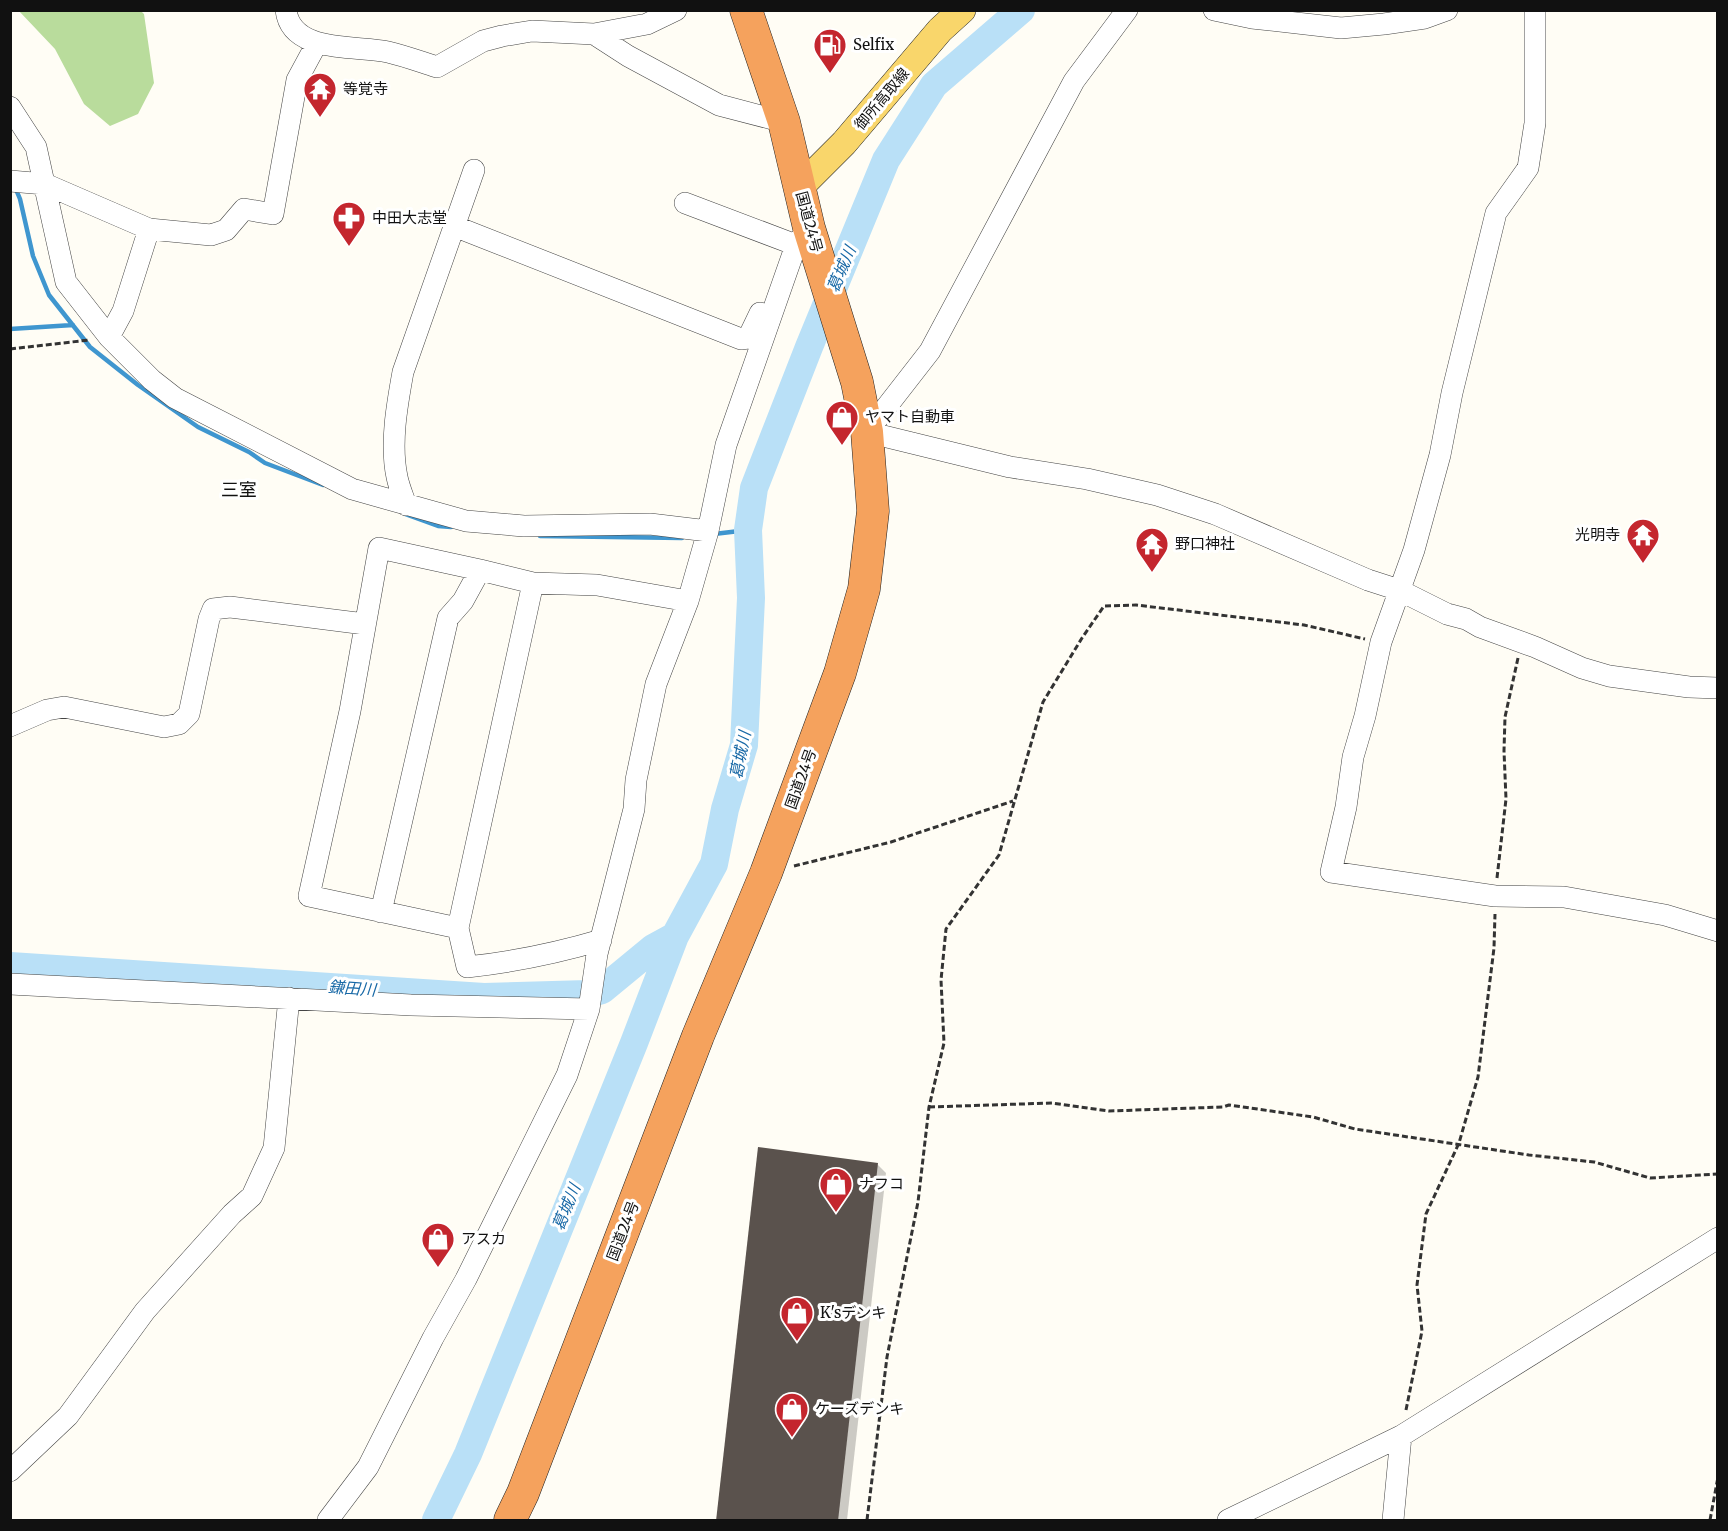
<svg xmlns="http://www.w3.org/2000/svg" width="1728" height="1531" font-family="Merriweather,'Noto Sans JP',serif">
<rect width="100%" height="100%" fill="#fffdf5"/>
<!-- forest -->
<path fill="#b9dc9c" d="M 19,11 L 141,11 L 144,14 L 154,83 L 138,114 L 110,126 L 84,104 L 55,49 Z"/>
<!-- shadow -->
<path fill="#0003" d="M 877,1164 L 886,1173 L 847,1520 L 717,1520 Z"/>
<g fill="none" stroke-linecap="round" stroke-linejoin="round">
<!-- stream -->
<path stroke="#3f96cf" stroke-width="4.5" d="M 15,187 L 20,199 L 33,256 L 49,295 L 90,347 L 138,385 L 198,427 L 249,452 L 265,463 L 323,485
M 10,329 L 73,325
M 405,514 L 438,526 L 451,527
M 714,534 L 748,530
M 540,536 L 682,538"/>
<!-- river -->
<path stroke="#b9e0f7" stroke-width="28" d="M 10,966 L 484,997 L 588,994 L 602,990 L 653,948 L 675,936
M 436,1520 L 468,1454 L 634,1043 L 675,936 L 714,864 L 725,809 L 744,745 L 751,598 L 748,530 L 754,488 L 809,347 L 886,160 L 934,85 L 1021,10"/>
</g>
<!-- building -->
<path fill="#5a524d" d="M 758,1147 L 878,1163 L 838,1521 L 716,1521 Z"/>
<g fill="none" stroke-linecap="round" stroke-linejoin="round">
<defs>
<path id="minor" d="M 286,10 C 291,54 357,45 388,52 C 405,56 421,62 437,67 L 483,41 L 502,36 L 532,31 L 594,34 L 647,24 L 676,10
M 1127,10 L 1074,81 L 930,351 L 867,432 L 1010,467 L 1087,479 L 1157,495 L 1215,514 L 1368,580 L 1399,590 L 1447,614 L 1466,619 L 1480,627 L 1535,647 L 1582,668 L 1609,676 L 1689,687 L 1718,688
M 1214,10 L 1252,18 L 1341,28 L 1384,24 L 1425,18 L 1447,10
M 1535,10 L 1535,123 L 1528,168 L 1496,213 L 1452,393 L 1440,455 L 1414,550 L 1381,642 L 1365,716 L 1353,757 L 1346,807 L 1331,872 L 1495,896 L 1564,897 L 1665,915 L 1718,931
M 594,34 L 628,56 L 719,105 L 784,122
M 10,107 L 36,147 L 66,282 L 109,337 L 152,380 L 175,398 L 352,489 L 466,521 L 524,526 L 650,524 L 708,531
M 10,181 L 45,184 L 149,229 L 211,235 L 226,230 L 244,209 L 273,214 L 297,80 L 317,43
M 685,203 L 796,245
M 454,226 L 741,339 L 748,338 L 760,313
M 109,337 L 123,311 L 149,229
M 406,505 C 403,496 399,487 397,477 C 390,444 397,405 403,372 L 474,170
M 10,726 L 47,710 L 64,707 L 164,727 L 179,724 L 189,714 L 209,619 L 213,609 L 230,607 L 365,624
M 381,912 L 448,618 L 463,601 L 480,570
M 458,928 L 309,896 L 350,711 L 379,548 L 480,570 L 533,583
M 601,940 C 557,953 513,962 467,967 L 458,928 L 533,583 L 597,585 L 688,601
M 10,984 L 411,1005 L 589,1009
M 10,1471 L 68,1416 L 145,1311 L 232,1214 L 252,1196 L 274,1148 L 289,998
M 328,1520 L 368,1467 L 433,1338 L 466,1279 L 567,1075 L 589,1009 L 597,954 L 634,809 L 636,780 L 656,684 L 688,601 L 708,531 L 726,445 L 796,245 L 809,228
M 1228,1520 L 1401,1436 L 1718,1238
M 1393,1520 L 1401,1436"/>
<path id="major" d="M 800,187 L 844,143 L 940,30 L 962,10"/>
<path id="highway" d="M 510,1520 L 523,1493 L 698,1036 L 766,873 L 840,673 L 864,589 L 873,511 L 867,432 L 857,382 L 809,228 L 784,122 L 746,10"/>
</defs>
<!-- minor casing -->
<use href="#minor" stroke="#444" stroke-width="22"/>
<!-- major casing -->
<use href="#major" stroke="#222" stroke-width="28"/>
<!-- highway casing -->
<use href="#highway" stroke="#222" stroke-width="33"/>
<!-- path -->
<path stroke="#333" stroke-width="3" stroke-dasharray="6 3" stroke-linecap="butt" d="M 10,349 L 89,340
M 794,866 L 891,842 L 1013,801
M 1497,878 L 1506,799 L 1504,751 L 1505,717 L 1518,658
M 929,1107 L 1052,1103 L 1109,1111 L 1223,1107 L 1229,1105 L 1313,1117 L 1355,1129 L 1529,1155 L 1594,1162 L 1650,1178 L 1718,1174
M 1406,1410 L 1422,1331 L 1417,1285 L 1426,1214 L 1459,1143 L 1478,1077 L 1494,948 L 1495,914
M 867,1520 L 887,1357 L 918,1202 L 929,1107 L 944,1043 L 941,980 L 946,929 L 999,855 L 1043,702 L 1082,638 L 1104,606 L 1136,605 L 1304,625 L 1365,639
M 1710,1520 L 1718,1477"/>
<!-- minor -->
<use href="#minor" stroke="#fff" stroke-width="21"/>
<!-- major -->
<use href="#major" stroke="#f9d66b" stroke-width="27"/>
<!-- highway -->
<use href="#highway" stroke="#f5a25d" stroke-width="32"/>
</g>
<!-- icons -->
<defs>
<symbol id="fuel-pin" viewBox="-11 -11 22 30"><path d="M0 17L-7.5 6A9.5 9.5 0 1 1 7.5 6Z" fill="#c4262e" stroke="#fff"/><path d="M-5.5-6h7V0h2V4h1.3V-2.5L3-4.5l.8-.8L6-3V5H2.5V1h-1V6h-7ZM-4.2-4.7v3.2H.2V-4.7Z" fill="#fff"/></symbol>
<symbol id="temple-pin" viewBox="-11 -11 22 30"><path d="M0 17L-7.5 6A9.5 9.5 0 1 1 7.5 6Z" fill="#c4262e" stroke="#fff"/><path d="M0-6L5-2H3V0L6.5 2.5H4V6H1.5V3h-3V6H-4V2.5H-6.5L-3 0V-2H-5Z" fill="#fff"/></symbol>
<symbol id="pharmacy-pin" viewBox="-11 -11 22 30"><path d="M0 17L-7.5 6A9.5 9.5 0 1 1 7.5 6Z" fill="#c4262e" stroke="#fff"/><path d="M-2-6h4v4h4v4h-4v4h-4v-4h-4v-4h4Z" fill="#fff"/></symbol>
<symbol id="shop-pin" viewBox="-11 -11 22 30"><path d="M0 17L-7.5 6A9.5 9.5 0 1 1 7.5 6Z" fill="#c4262e" stroke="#fff"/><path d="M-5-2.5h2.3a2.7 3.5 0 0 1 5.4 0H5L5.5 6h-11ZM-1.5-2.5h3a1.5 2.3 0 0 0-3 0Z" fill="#fff"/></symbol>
</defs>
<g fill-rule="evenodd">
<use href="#fuel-pin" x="811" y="26" width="38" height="52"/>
<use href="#temple-pin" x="301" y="70" width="38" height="52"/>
<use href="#pharmacy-pin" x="330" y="199" width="38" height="52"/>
<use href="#shop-pin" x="823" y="398" width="38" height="52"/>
<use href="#temple-pin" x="1624" y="516" width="38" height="52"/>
<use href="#temple-pin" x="1133" y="525" width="38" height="52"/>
<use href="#shop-pin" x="817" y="1165" width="38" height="52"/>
<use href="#shop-pin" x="419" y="1220" width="38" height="52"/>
<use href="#shop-pin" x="778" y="1294" width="38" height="52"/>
<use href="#shop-pin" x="773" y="1390" width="38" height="52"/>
</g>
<g text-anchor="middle" stroke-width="6" stroke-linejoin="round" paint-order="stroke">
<!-- poi labels -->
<g font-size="15" fill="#111" stroke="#fff" text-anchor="start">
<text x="853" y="50">Selfix</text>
<text x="343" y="94">等覚寺</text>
<text x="372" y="223">中田大志堂</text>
<text x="865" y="422">ヤマト自動車</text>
<text x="1620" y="540" text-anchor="end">光明寺</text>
<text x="1175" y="549">野口神社</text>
<text x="859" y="1189">ナフコ</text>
<text x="461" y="1244">アスカ</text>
<text x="820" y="1318">K'sデンキ</text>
<text x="815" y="1414">ケーズデンキ</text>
</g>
<!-- street labels -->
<g font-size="15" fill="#111" stroke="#fff">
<text transform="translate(882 99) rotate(-50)" y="5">御所高取線</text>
<text transform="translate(809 222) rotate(75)" y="5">国道24号</text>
<text transform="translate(801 779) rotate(-70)" y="5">国道24号</text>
<text transform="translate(623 1231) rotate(-69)" y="5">国道24号</text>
</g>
<!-- water labels -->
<g font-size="16" font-style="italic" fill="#1768a6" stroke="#fff">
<text transform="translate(841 269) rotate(-67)" y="6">葛城川</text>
<text transform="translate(740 755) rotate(-79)" y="6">葛城川</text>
<text transform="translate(352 988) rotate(4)" y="6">鎌田川</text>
<text transform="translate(566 1207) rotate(-68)" y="6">葛城川</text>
</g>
<!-- quarter labels -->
<g font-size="18" fill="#111" stroke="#fff">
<text x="239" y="496">三室</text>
</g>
</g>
<!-- border -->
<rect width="1728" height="1531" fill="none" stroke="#111111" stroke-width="24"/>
</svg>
